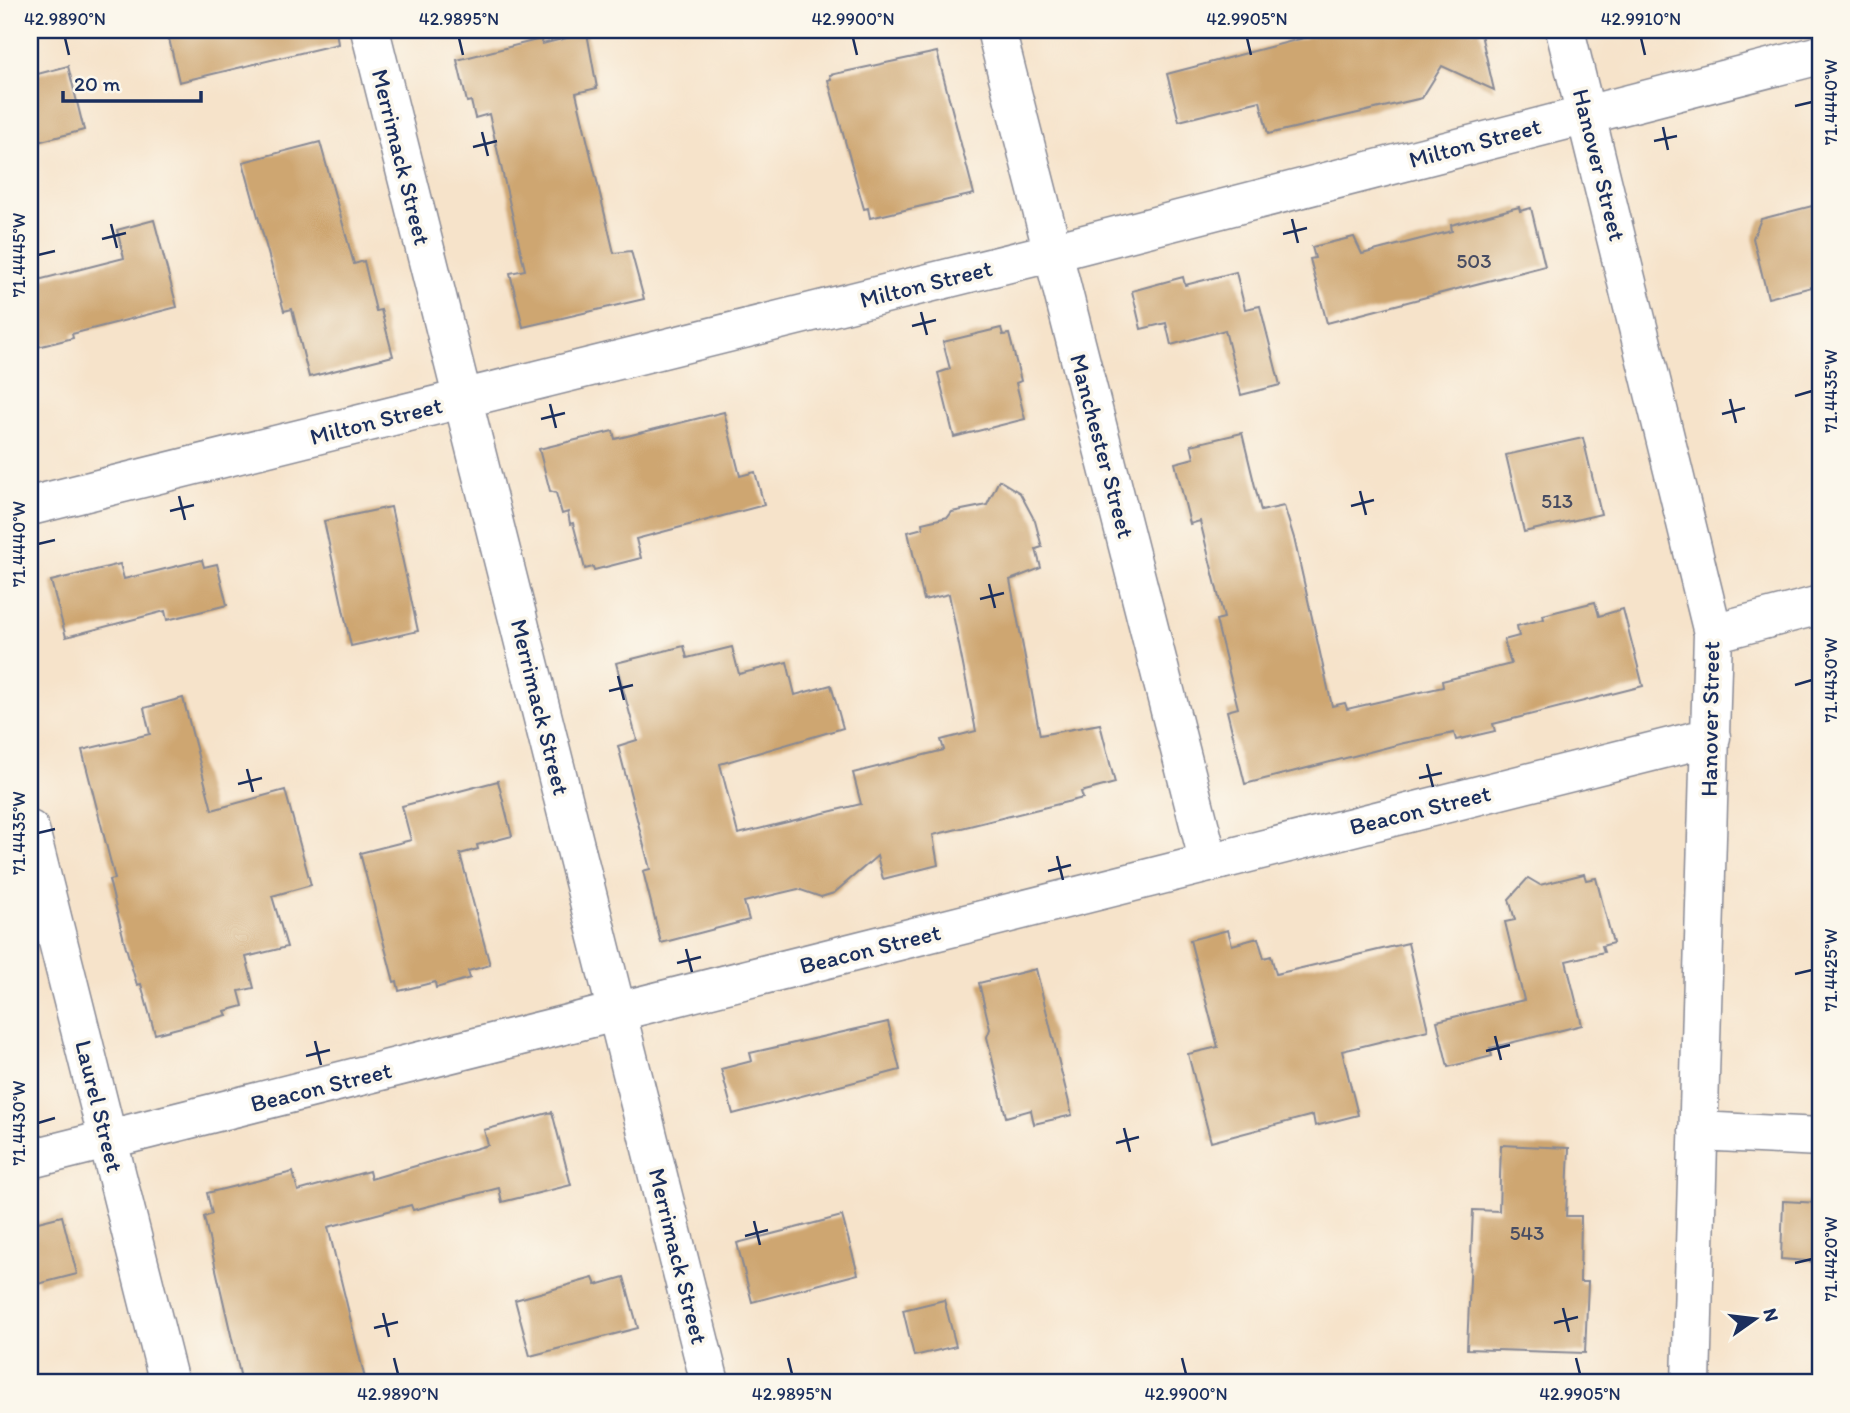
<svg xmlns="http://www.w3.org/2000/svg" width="1850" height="1413" font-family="Itim,sans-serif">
<rect width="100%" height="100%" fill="#fbf7ec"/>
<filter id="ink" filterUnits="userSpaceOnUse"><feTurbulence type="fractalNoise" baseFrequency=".0143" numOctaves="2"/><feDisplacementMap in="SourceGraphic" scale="14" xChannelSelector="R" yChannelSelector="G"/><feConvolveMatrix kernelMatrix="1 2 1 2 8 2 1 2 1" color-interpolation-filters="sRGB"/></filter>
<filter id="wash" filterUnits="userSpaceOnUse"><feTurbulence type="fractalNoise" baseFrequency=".00686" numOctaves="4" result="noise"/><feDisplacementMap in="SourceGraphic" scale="28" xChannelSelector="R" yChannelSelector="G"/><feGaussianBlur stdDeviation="1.57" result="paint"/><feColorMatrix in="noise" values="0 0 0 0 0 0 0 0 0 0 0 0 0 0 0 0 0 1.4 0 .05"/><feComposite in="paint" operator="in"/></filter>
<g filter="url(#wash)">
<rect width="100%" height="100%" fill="#f6e3ca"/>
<g id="blocks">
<!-- building -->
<path fill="#cea671" d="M 167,30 L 336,30 L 338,44 L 179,82 Z
M 1334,30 L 1480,30 L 1494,90 L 1442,66 L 1422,98 L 1268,134 L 1260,101 L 1179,121 L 1167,74 Z
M 587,33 L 597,88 L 576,93 L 614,253 L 631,251 L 644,299 L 523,327 L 510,273 L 525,270 L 489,114 L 475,118 L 471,101 L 467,102 L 457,60 L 541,39 L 542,44 Z
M 937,52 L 974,194 L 870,218 L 868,208 L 864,209 L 828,80 L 831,79 L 830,75 Z
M 68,66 L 84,130 L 30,144 L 30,76 Z
M 320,142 L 354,264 L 364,261 L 376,311 L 381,310 L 393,356 L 309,377 L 292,309 L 284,311 L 243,162 Z
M 1820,204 L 1820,285 L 1768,298 L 1753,238 L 1761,219 Z
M 1519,207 L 1520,211 L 1531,208 L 1545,266 L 1327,323 L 1310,259 L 1315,258 L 1312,247 L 1354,237 L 1362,254 L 1452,231 L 1451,225 Z
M 154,220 L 177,307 L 72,334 L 73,338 L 30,349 L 30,282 L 124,258 L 117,230 Z
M 1236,272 L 1245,309 L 1260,306 L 1280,385 L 1241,395 L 1225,330 L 1171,345 L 1166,323 L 1141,329 L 1132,291 L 1183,277 L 1185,285 Z
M 1001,328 L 1003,335 L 1009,334 L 1021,381 L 1016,383 L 1025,419 L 954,437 L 938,373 L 950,369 L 943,342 Z
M 724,412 L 740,476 L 755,472 L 764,505 L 636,539 L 641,558 L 594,570 L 593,567 L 585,569 L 573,523 L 570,524 L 568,512 L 562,514 L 556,493 L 550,491 L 539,449 L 613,431 L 615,439 Z
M 1242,433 L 1261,511 L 1284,506 L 1294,538 L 1332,706 L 1345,703 L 1347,709 L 1443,687 L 1442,681 L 1511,664 L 1504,640 L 1519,636 L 1517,626 L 1544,619 L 1543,615 L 1595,602 L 1599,616 L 1623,609 L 1643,686 L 1493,724 L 1495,731 L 1456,740 L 1454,733 L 1404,743 L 1245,784 L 1227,711 L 1238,708 L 1216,620 L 1224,618 L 1200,521 L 1190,524 L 1175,463 L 1194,458 L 1191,445 Z
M 1583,438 L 1601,514 L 1524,532 L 1506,455 Z
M 999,480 L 1020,493 L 1035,521 L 1042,547 L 1036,549 L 1041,568 L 1010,580 L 1040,735 L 1100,724 L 1115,783 L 1081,792 L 1083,798 L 933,835 L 938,865 L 883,879 L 877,856 L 834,893 L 821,897 L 798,889 L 744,902 L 749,920 L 661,943 L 643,871 L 650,869 L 618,746 L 637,740 L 616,663 L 684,646 L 687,658 L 732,647 L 739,674 L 787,662 L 795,695 L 831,685 L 843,728 L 720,764 L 738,834 L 861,804 L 853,773 L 944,750 L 941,740 L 976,731 L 949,594 L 924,600 L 908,532 L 923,528 L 922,523 L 948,517 L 952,512 L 987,505 Z
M 391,507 L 418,631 L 351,646 L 324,521 Z
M 202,560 L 204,567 L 217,564 L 227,605 L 167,620 L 165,611 L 66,637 L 51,581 L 120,564 L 124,579 Z
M 183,698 L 212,810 L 285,790 L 311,885 L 272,896 L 287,947 L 246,957 L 254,988 L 239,991 L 243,1006 L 225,1011 L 227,1015 L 155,1034 L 141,984 L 137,985 L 125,944 L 109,880 L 115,879 L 82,750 L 150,734 L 144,708 Z
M 498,781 L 512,836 L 477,845 L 478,849 L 460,854 L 490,965 L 468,971 L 470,978 L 436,988 L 435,982 L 399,991 L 397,981 L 394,982 L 360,853 L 411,840 L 402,806 Z
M 1584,874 L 1586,880 L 1596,878 L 1613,943 L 1602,946 L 1604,952 L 1566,961 L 1582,1025 L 1490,1048 L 1492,1056 L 1448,1067 L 1437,1021 L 1524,1000 L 1505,922 L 1515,920 L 1509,899 L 1528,878 L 1540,885 Z
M 1228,930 L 1232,945 L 1258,938 L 1264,958 L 1271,956 L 1276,974 L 1408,943 L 1428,1030 L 1342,1051 L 1358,1115 L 1315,1126 L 1313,1115 L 1211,1142 L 1188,1054 L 1218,1047 L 1190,940 Z
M 1036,969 L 1072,1115 L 1034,1124 L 1031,1110 L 1006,1117 L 987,1037 L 990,1029 L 979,983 Z
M 888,1022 L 900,1070 L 733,1114 L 721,1069 L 752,1061 L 750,1053 Z
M 552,1112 L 571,1185 L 502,1202 L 499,1188 L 413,1210 L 411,1205 L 328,1227 L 366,1383 L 242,1383 L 204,1217 L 212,1214 L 207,1193 L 293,1172 L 298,1191 L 369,1171 L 371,1179 L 488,1145 L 484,1130 Z
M 1501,1145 L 1569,1148 L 1566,1216 L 1581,1216 L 1580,1282 L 1588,1282 L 1585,1353 L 1467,1349 L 1473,1210 L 1499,1211 Z
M 1783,1201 L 1820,1203 L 1820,1262 L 1781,1259 Z
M 62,1216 L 77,1274 L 38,1284 L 37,1278 L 30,1280 L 30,1224 Z
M 842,1216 L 858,1274 L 752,1302 L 737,1243 Z
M 624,1277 L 638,1328 L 530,1356 L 515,1300 L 593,1278 L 596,1285 Z
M 944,1300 L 956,1346 L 914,1356 L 903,1310 Z"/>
</g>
</g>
<g filter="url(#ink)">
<use href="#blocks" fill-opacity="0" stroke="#888994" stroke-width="2"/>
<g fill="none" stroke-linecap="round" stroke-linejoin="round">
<defs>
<path id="minor" d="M 370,30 L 710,1383
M 996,30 L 1209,863
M 1565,30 L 1713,633 L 1691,1383
M 30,506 L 1050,253 L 1820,55
M 1713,633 L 1820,605
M 30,830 L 169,1383
M 1698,1131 L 1820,1137
M 30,1159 L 1711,737"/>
</defs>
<!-- minor casing -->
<use href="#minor" stroke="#888994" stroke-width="41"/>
<!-- minor -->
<use href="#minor" stroke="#fff" stroke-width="38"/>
</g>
</g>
<!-- ticks -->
<path fill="none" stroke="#1b2f5e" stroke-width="2.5" d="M 65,38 L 69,55M 459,38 L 463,55M 853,38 L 857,55M 1247,38 L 1251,55M 1641,38 L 1645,55M 1795,106 L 1812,102M 1663,127 L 1668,150M 482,132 L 488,156M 1654,141 L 1677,136M 473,147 L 497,141M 1292,219 L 1298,243M 111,224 L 117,248M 1283,234 L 1307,228M 102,239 L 126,233M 38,255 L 55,251M 921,312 L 927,335M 912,326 L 936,320M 1795,396 L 1812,391M 1730,399 L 1736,423M 550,404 L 556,428M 1722,414 L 1745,408M 541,419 L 565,413M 1360,491 L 1366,515M 179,496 L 185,520M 1351,506 L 1374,500M 170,511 L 194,505M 38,544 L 55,540M 989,584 L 995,608M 980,599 L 1004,593M 618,676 L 624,700M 1795,685 L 1812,680M 609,691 L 633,685M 1427,764 L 1433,787M 247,769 L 253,792M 1419,778 L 1442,773M 238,784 L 262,778M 38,833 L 55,829M 1057,856 L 1063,880M 1048,871 L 1071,865M 686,949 L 692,972M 677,963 L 701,957M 1795,974 L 1812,970M 1495,1036 L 1501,1060M 315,1041 L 321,1065M 1486,1051 L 1510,1045M 306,1056 L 330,1050M 38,1123 L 55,1118M 1124,1128 L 1130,1152M 1116,1143 L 1139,1137M 754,1221 L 760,1245M 745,1236 L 768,1230M 1795,1263 L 1812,1259M 1563,1308 L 1569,1332M 383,1313 L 389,1337M 1554,1323 L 1578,1317M 374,1328 L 398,1322M 394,1358 L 398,1374M 788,1358 L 792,1374M 1182,1358 L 1186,1374M 1576,1358 L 1580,1374"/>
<g text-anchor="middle" stroke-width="7" stroke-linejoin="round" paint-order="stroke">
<!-- number labels -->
<g font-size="21" fill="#484d63">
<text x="1474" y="268">503</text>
<text x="1557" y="508">513</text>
<text x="1527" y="1240">543</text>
</g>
<!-- street labels -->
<g font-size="24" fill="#1b2f5e" stroke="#fbf7ec">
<text transform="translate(1475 143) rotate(-15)" y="8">Milton Street</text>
<text transform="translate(401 157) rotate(76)" y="8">Merrimack Street</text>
<text transform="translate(1599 165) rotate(76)" y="8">Hanover Street</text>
<text transform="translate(926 284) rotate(-14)" y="8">Milton Street</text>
<text transform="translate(376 421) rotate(-14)" y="8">Milton Street</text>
<text transform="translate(1102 446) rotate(75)" y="8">Manchester Street</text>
<text transform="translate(540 707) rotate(76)" y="8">Merrimack Street</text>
<text transform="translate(1710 719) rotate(-89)" y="8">Hanover Street</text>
<text transform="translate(1420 810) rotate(-14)" y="8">Beacon Street</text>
<text transform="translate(870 949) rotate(-14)" y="8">Beacon Street</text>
<text transform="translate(321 1087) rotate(-14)" y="8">Beacon Street</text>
<text transform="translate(99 1106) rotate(76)" y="8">Laurel Street</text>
<text transform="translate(678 1256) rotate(76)" y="8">Merrimack Street</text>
</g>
</g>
<!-- margin -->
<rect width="1850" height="1413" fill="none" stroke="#fbf7ec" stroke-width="77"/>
<!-- north arrow -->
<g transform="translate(1755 1319) rotate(76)" stroke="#fbf7ec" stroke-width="5" paint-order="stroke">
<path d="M0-5L12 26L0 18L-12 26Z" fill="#1b2f5e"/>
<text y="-10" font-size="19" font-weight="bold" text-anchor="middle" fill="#1b2f5e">N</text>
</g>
<!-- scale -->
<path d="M63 91v10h138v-10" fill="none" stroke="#1b2f5e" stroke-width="3.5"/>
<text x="74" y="91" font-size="21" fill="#1b2f5e" stroke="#fbf7ec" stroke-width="5" paint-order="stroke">20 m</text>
<rect x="38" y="38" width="1774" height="1336" fill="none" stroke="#1b2f5e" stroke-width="2.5"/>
<g font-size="18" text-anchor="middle" fill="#1b2f5e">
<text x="65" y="25">42.9890°N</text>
<text x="459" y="25">42.9895°N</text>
<text x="853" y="25">42.9900°N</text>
<text x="1247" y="25">42.9905°N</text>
<text x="1641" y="25">42.9910°N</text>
<text transform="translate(1831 102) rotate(-90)" y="6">71.4440°W</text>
<text transform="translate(19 255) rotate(-90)" y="6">71.4445°W</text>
<text transform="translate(1831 391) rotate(-90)" y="6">71.4435°W</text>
<text transform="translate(19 544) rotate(-90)" y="6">71.4440°W</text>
<text transform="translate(1831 680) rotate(-90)" y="6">71.4430°W</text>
<text transform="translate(19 833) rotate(-90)" y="6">71.4435°W</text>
<text transform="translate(1831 970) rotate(-90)" y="6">71.4425°W</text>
<text transform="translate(19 1123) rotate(-90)" y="6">71.4430°W</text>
<text transform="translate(1831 1259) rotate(-90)" y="6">71.4420°W</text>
<text x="398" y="1400">42.9890°N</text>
<text x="792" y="1400">42.9895°N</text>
<text x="1186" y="1400">42.9900°N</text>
<text x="1580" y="1400">42.9905°N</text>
</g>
</svg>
